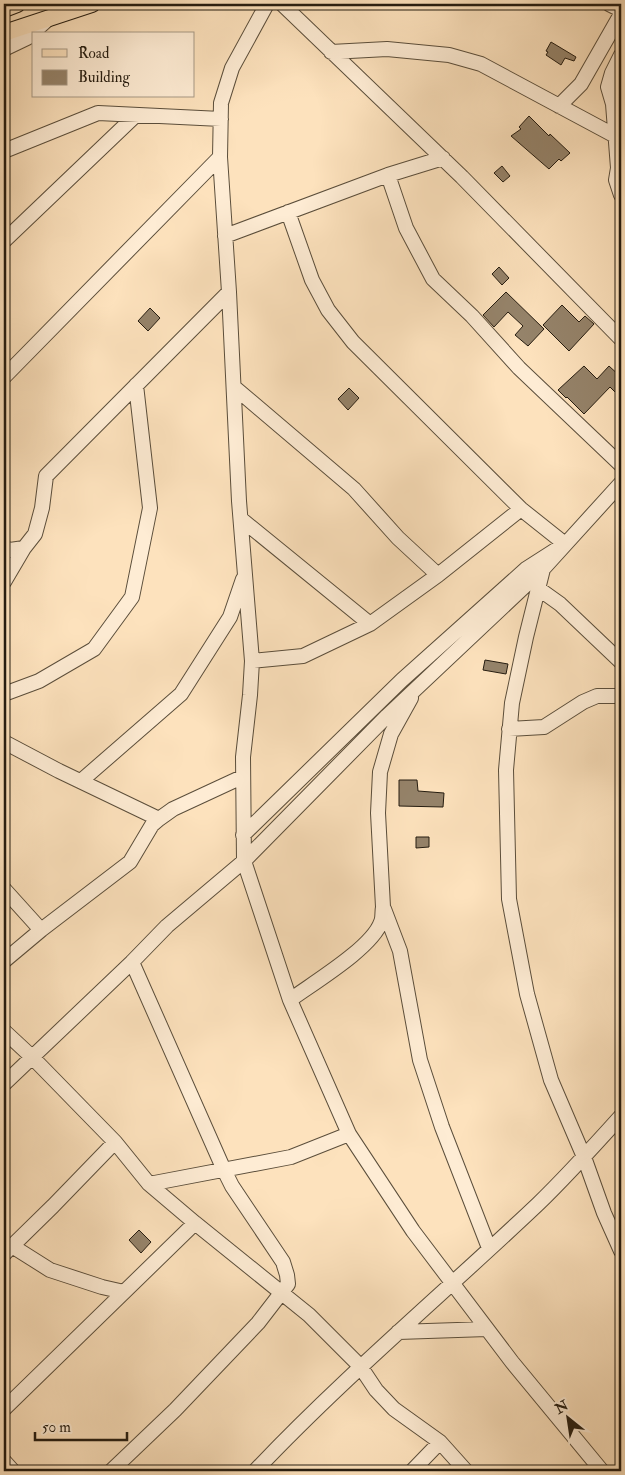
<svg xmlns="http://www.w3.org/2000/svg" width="625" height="1475" font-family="'IM FELL Double Pica',serif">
<rect width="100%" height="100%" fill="#fde2bd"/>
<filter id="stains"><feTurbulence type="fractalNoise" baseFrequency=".004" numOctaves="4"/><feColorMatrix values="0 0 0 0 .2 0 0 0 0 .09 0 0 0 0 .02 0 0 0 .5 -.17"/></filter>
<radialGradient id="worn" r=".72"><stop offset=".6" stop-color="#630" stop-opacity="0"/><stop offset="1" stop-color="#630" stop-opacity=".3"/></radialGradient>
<!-- building -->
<path fill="#95836a" stroke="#251c10" d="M 551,42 L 576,57 L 574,61 L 565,58 L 561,65 L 546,55 L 548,52 L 546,51 Z
M 529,116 L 549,136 L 550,134 L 570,153 L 561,161 L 559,159 L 549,169 L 511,136 L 521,129 L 519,127 Z
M 502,166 L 510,176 L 503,182 L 494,173 Z
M 499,267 L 509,278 L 502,285 L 492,274 Z
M 506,292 L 544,329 L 528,346 L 515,335 L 523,326 L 508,312 L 494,327 L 483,315 Z
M 562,305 L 579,322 L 585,316 L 594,324 L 569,351 L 543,325 Z
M 150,308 L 160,318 L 148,331 L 138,321 Z
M 584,366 L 597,379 L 609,366 L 621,377 L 621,398 L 610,387 L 584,414 L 567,397 L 566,398 L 558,390 Z
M 349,388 L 359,398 L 348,410 L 338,399 Z
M 485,660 L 508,664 L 506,674 L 483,670 Z
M 399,780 L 417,780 L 418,791 L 444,793 L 443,807 L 399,806 Z
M 416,837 L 429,837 L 429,847 L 416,848 Z
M 139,1230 L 151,1242 L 141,1253 L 129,1240 Z"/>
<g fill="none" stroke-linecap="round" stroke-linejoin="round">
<defs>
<path id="minor" d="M 267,4 L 232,68 L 221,103 L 220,157 L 229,292 L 239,501 L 252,661 L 250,695 L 243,757 L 244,861 L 290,1000 L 349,1134 L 413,1231 L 512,1362 L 602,1471
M 282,4 L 462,177 L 621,339
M 609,4 L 621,10
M 4,49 L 27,38 L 48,19
M 331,52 L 387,49 L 449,55 L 481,64 L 621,139
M 621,55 L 612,73 L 608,87 L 613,104 L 618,168 L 616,180 L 621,195
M 559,106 L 581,84 L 621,14
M 4,151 L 98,113 L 221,119
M 388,175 L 406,228 L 433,279 L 472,316 L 519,368 L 621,465
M 225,236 L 388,175 L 443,158
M 4,241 L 136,115
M 4,377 L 220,157
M 234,387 L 354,489 L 398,538 L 438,575
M 241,519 L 370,624
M 4,548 L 10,550 L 24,548
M 543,569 L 526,637 L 512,703 L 506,770 L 509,899 L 527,994 L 551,1080 L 584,1157 L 604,1213 L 621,1251
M 4,582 L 24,548 L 35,534 L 42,508 L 46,476 L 229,292
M 539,589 L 560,604 L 621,662
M 252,661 L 303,656 L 370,624 L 438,575 L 521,509
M 4,694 L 39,681 L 94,649 L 132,597 L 150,508 L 136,385
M 509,729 L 544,727 L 583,702 L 597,696 L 621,696
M 4,742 L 59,771 L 159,819
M 81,781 L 181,694 L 230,617 L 243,579
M 243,835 L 402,680 L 526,569 L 565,544 L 521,509 L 353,342 L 328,310 L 312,280 L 288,212
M 4,889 L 41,930 L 4,961
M 384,909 L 400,951 L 420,1060 L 442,1127 L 489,1248
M 41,930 L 130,862 L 152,825 L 159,819 L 173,809 L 242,777
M 290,1000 C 313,983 372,948 381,922 C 383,918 382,912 383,907 L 378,813 L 380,772 L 391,734 L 411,698
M 4,1031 L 32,1057 L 115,1142 L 149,1184 L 195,1223 L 309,1315 L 360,1366 L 376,1390 L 394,1409 L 440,1442 L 466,1471
M 4,1084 L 132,962 L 167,926 L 244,861 L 387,716 L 543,569 L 621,483
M 149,1184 L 291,1157 L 349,1134
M 12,1246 L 50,1270 L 102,1287 L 124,1292
M 4,1254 L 53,1206 L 115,1142
M 398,1332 L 487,1329
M 4,1409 L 195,1223
M 4,1461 L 13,1471
M 111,1471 L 175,1410 L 258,1323 L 288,1284 L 287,1275 L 283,1262 L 232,1186 L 224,1170 L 132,962
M 255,1471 C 344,1377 444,1293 538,1204 C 567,1176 594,1146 621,1116
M 412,1471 L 440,1442"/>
<path id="major" d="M 4,9 L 17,4
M 4,33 L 92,4"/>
</defs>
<!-- minor casing -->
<use href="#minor" stroke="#5b4e3b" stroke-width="16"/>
<!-- major casing -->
<use href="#major" stroke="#251c10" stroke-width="18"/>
<!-- minor -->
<use href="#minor" stroke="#feecd4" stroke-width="14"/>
<!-- major -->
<use href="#major" stroke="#fde2bd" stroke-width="16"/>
</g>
<!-- margin -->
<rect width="625" height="1475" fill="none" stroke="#fde2bd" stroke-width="20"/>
<rect x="5" y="5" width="615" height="1465" fill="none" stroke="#251c10" stroke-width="2.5"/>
<rect x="10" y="10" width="605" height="1455" fill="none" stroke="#251c10"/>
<!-- legend -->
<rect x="32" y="32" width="162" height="65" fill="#feecd4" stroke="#a79986"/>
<rect x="42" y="49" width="25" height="8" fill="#fde2bd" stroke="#a79986"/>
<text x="78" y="58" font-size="15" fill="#251c10">Road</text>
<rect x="42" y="70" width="25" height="15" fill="#95836a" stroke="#a79986"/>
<text x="78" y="82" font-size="15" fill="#251c10">Building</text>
<!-- north arrow -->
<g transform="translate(568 1418) rotate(330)" stroke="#feecd4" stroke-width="4" paint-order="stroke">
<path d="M0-4L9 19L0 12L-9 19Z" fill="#251c10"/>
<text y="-8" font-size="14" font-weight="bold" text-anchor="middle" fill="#251c10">N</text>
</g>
<!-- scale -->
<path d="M35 1432v8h92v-8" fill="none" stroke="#251c10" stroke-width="2.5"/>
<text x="42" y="1432" font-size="15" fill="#251c10" stroke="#feecd4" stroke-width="4" paint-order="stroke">50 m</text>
<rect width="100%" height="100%" filter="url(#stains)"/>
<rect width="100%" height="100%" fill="url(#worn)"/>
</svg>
